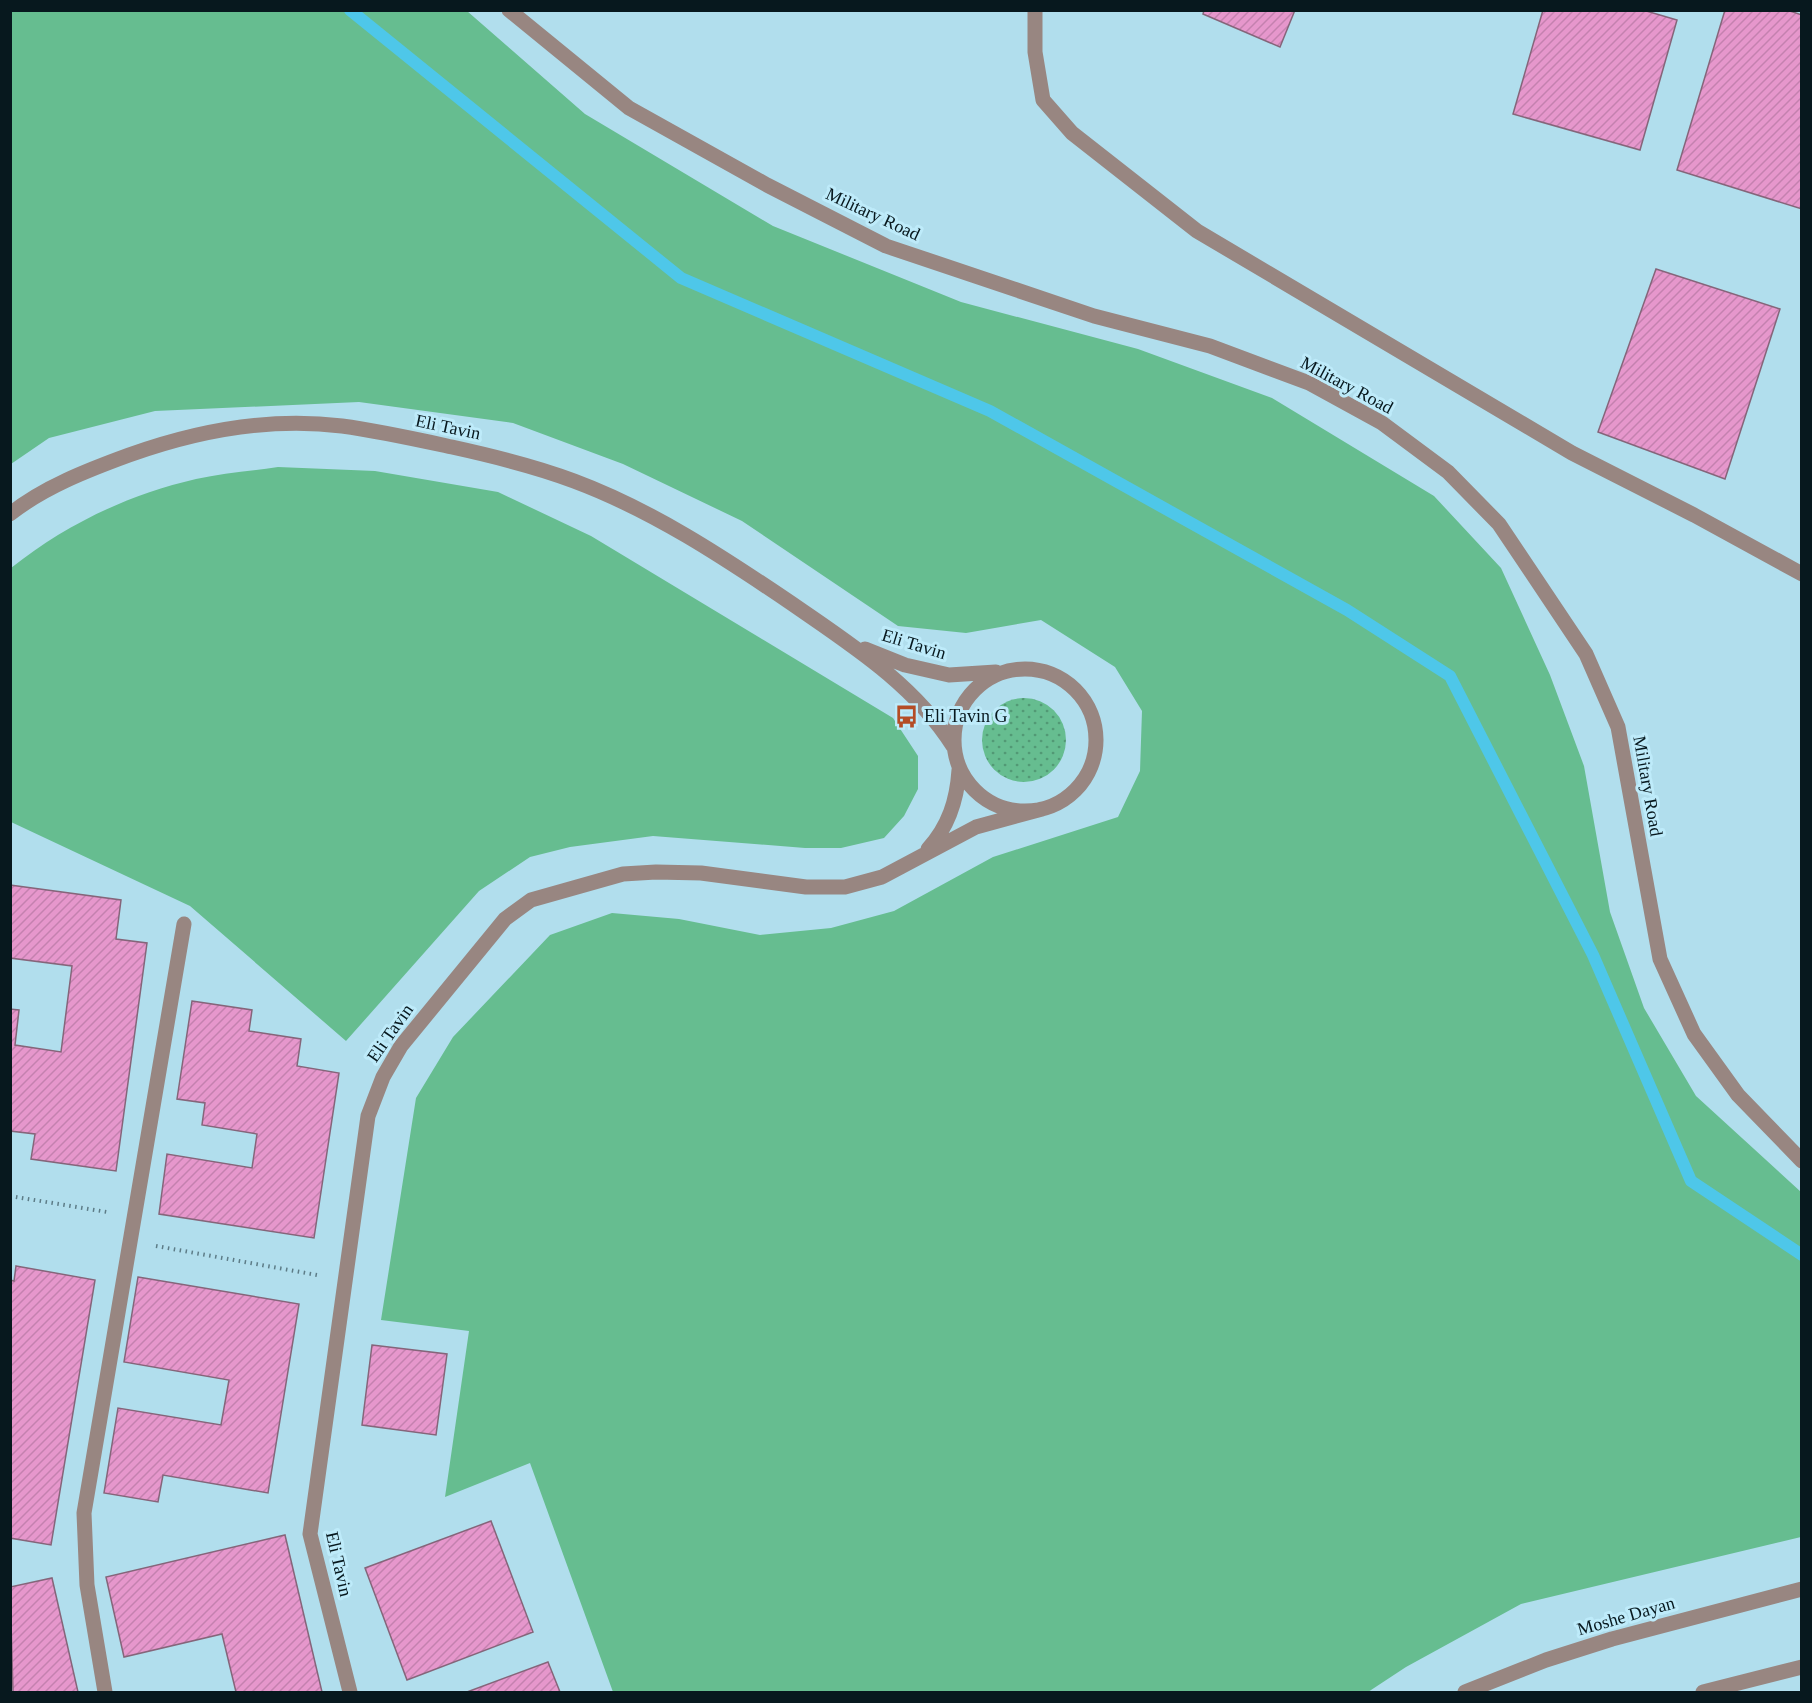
<svg xmlns="http://www.w3.org/2000/svg" width="1812" height="1703" font-family="'Times New Roman',serif">
<defs>
<pattern id="park-dots" width="8" height="8" patternUnits="userSpaceOnUse" patternTransform="scale(1.5)"><rect width="8" height="8" fill="#66bd90"/><path d="M2 2h.1M6 6h.1" fill="none" stroke="#529975" stroke-width="1.8" stroke-linecap="round"/></pattern>
<pattern id="building-hatch" width="6" height="6" patternUnits="userSpaceOnUse" patternTransform="scale(1.5)"><rect width="6" height="6" fill="#e697cc"/><path d="M-1 1l2-2M0 6l6-6M5 7l2-2" fill="none" stroke="#c481af"/></pattern>
</defs>
<rect width="100%" height="100%" fill="#b1deed"/>
<!-- grass -->
<path fill="#66bd90" d="M 11,10 L 467,11 L 585,114 L 773,226 L 961,302 L 1138,349 L 1272,398 L 1434,496 L 1501,568 L 1550,675 L 1584,766 L 1610,912 L 1644,1008 L 1696,1096 L 1801,1192 L 1801,1537 L 1521,1604 L 1406,1667 L 1368,1692 L 613,1692 L 530,1463 L 445,1497 L 469,1331 L 381,1320 L 416,1098 L 453,1037 L 550,935 L 612,913 L 679,919 L 760,935 L 831,928 L 894,911 L 993,857 L 1118,817 L 1140,771 L 1142,711 L 1115,667 L 1041,620 L 966,633 L 898,626 L 742,521 L 623,464 L 513,423 L 359,402 L 155,411 L 49,438 L 11,464 Z
M 278,467 L 375,471 L 498,492 L 591,536 L 893,718 L 918,756 L 918,789 L 904,816 L 884,838 L 841,848 L 805,848 L 653,836 L 570,847 L 530,857 L 479,891 L 346,1041 L 190,906 L 11,822 L 11,568 C 65,525 127,495 196,479 C 222,473 251,471 278,467 Z"/>
<!-- park -->
<path fill="url(#park-dots)" d="M982 740a42 42 0 1 1 84 0a42 42 0 1 1-84 0Z"/>
<g fill="none" stroke-linecap="round" stroke-linejoin="round">
<!-- stream -->
<path stroke="#4ec7e9" stroke-width="12" d="M 350,10 L 681,278 L 990,411 L 1347,610 L 1450,676 L 1593,955 L 1691,1181 L 1802,1255"/>
</g>
<!-- building -->
<path fill="url(#building-hatch)" stroke="#85657a" stroke-width="1.5" d="M 1204,10 L 1295,10 L 1280,47 L 1203,14 Z
M 1543,10 L 1643,10 L 1677,20 L 1640,150 L 1513,114 Z
M 1725,10 L 1787,10 L 1802,15 L 1802,209 L 1677,170 Z
M 1656,269 L 1780,309 L 1725,479 L 1598,432 Z
M 10,885 L 121,900 L 116,939 L 147,943 L 116,1171 L 31,1159 L 35,1134 L 10,1131 L 10,1009 L 19,1010 L 15,1045 L 61,1052 L 72,966 L 10,958 Z
M 192,1001 L 252,1010 L 249,1031 L 301,1039 L 297,1066 L 339,1073 L 314,1238 L 159,1214 L 167,1154 L 252,1168 L 257,1134 L 202,1125 L 205,1103 L 177,1099 Z
M 16,1266 L 95,1280 L 51,1545 L 10,1538 L 10,1280 L 14,1281 Z
M 138,1277 L 299,1304 L 268,1493 L 163,1475 L 158,1502 L 104,1493 L 118,1408 L 221,1425 L 229,1380 L 124,1362 Z
M 372,1345 L 447,1354 L 436,1435 L 362,1425 Z
M 491,1521 L 533,1632 L 407,1680 L 365,1568 Z
M 285,1535 L 322,1692 L 236,1692 L 222,1634 L 124,1657 L 106,1577 Z
M 52,1578 L 78,1692 L 13,1692 L 10,1587 Z
M 548,1662 L 560,1692 L 467,1692 Z"/>
<g fill="none" stroke-linecap="round" stroke-linejoin="round">
<!-- path -->
<path stroke="#5d7c87" stroke-width="4" stroke-dasharray="1.5 4.5" stroke-linecap="butt" d="M 10,1196 L 107,1212
M 156,1246 L 317,1275"/>
<!-- minor -->
<path stroke="#988681" stroke-width="15" d="M 509,10 L 629,108 L 767,185 L 886,246 L 1094,316 L 1210,346 L 1309,383 L 1382,423 L 1448,472 L 1499,524 L 1586,654 L 1618,727 L 1660,959 L 1694,1034 L 1738,1095 L 1802,1161
M 1035,10 L 1035,52 L 1043,100 L 1072,133 L 1197,231 L 1572,453 L 1694,515 L 1802,574
M 10,514 C 44,487 88,470 129,455 C 196,431 270,417 342,426 C 379,431 415,439 452,447 C 493,456 535,466 574,481 C 652,510 723,557 791,603 C 850,644 914,684 953,746
M 865,649 L 905,665 L 949,675 L 996,672
M954 740a71 71 0 1 1 142 0a71 71 0 1 1-142 0Z
M 928,849 C 949,826 957,800 959,770
M 105,1692 L 87,1585 L 84,1513 L 184,924
M 350,1692 L 310,1534 L 368,1116 L 383,1077 L 401,1046 L 505,919 L 531,900 L 623,874 L 656,872 L 701,873 L 806,887 L 845,887 L 882,877 L 976,827 L 1042,809
M 1465,1692 L 1546,1660 L 1612,1639 L 1802,1589
M 1703,1692 L 1802,1667"/>
</g>
<!-- icons -->
<defs>
<symbol id="bus-bare" viewBox="-9 -9 18 18"><path d="M-5-6H5V4H4V6H2V4H-2V6H-4V4H-5ZM-3.5-4V0h7V-4ZM-3.5 1.2v1.5H-2V1.2ZM2 1.2v1.5H3.5V1.2Z" fill="#b44d26" stroke="#beebfa" stroke-width="2.5" paint-order="stroke"/></symbol>
</defs>
<g fill-rule="evenodd">
<use href="#bus-bare" x="890" y="700" width="33" height="33"/>
</g>
<g text-anchor="middle" stroke-width="6" stroke-linejoin="round" paint-order="stroke">
<!-- street labels -->
<g font-size="18" fill="#07181e" stroke="#beebfa">
<text transform="translate(873 214) rotate(25)" y="6">Military Road</text>
<text transform="translate(1347 385) rotate(28)" y="6">Military Road</text>
<text transform="translate(448 427) rotate(12)" y="6">Eli Tavin</text>
<text transform="translate(914 644) rotate(17)" y="6">Eli Tavin</text>
<text transform="translate(1648 786) rotate(80)" y="6">Military Road</text>
<text transform="translate(390 1033) rotate(-55)" y="6">Eli Tavin</text>
<text transform="translate(339 1564) rotate(77)" y="6">Eli Tavin</text>
<text transform="translate(1626 1616) rotate(-16)" y="6">Moshe Dayan</text>
</g>
<!-- poi labels -->
<g font-size="18" fill="#07181e" stroke="#beebfa" text-anchor="start">
<text x="924" y="722">Eli Tavin G</text>
</g>
</g>
<!-- border -->
<rect width="1812" height="1703" fill="none" stroke="#07181e" stroke-width="24"/>
</svg>
